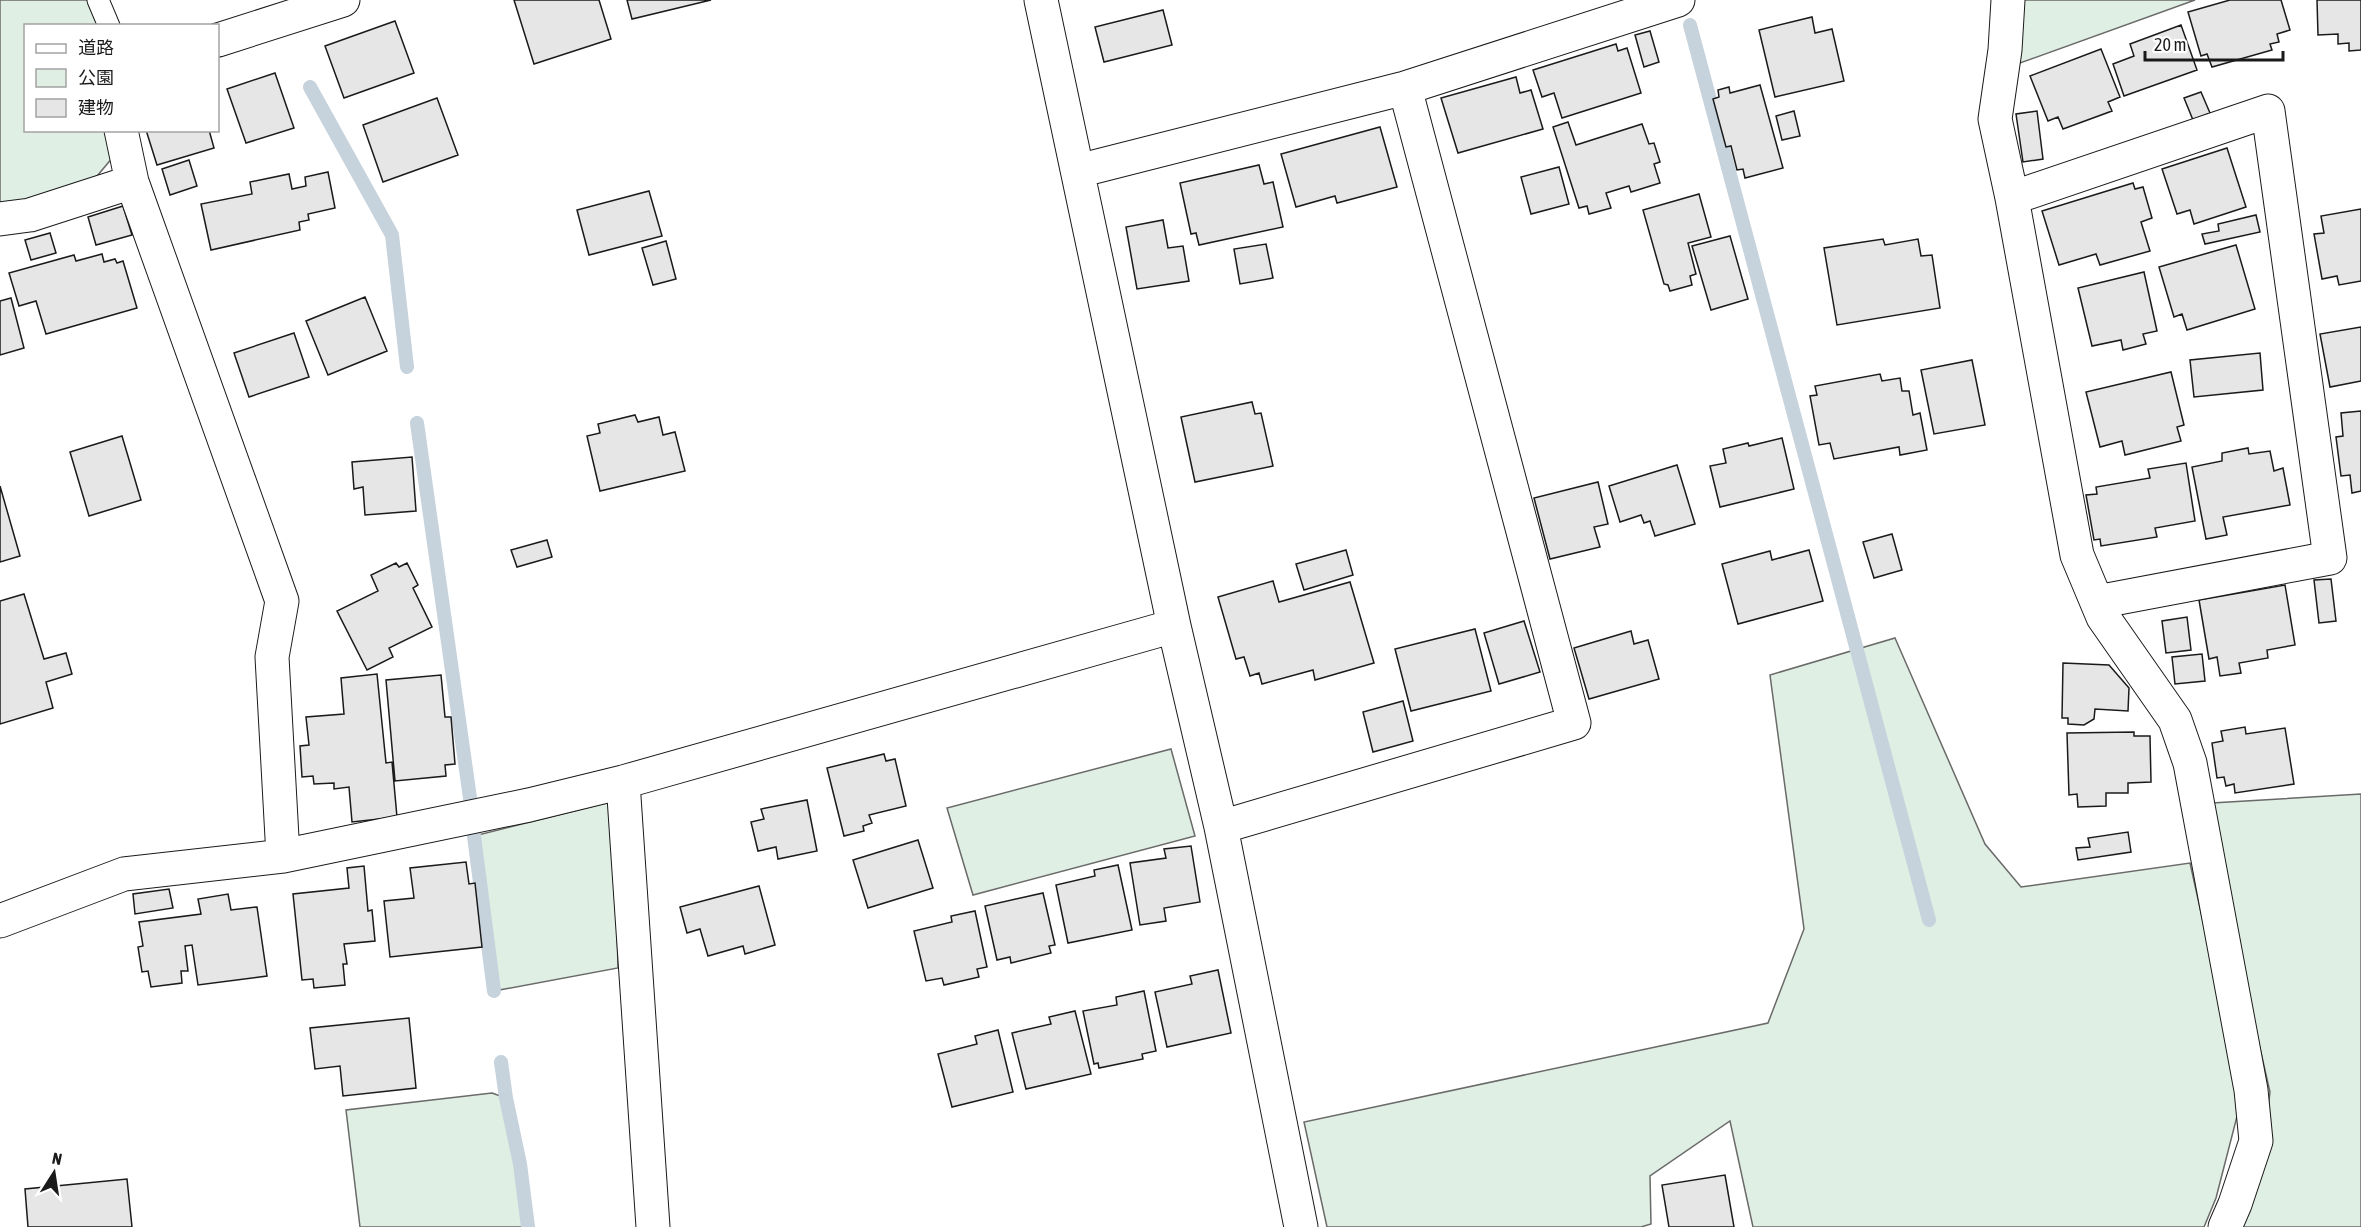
<svg xmlns="http://www.w3.org/2000/svg" width="2361" height="1227" font-family="'Asap Condensed','Noto Sans JP',sans-serif">
<rect width="100%" height="100%" fill="#fff"/>
<!-- green -->
<path fill="#e0efe3" stroke="#6a6a6a" stroke-width="1.5" d="M 0,0 L 89,0 L 98,25 L 26,26 L 26,130 L 105,131 L 113,157 L 92,182 L 0,209 Z
M 2018,0 L 2195,0 L 2020,63 Z
M 1895,638 L 1985,844 L 2021,887 L 2190,863 L 2242,1097 L 2216,1198 L 2204,1227 L 1753,1227 L 1730,1121 L 1650,1176 L 1651,1224 L 1641,1227 L 1327,1227 L 1304,1122 L 1768,1023 L 1804,929 L 1770,675 Z
M 1171,749 L 1195,836 L 973,895 L 947,808 Z
M 2361,794 L 2361,1227 L 2233,1227 L 2264,1142 L 2270,1092 L 2238,952 L 2212,803 Z
M 614,801 L 618,968 L 494,991 L 474,836 Z
M 492,1093 L 506,1098 L 520,1164 L 528,1227 L 360,1227 L 346,1110 Z"/>
<g fill="none" stroke-linecap="round" stroke-linejoin="round">
<!-- stream -->
<path stroke="#c6d2dc" stroke-width="14" d="M 1690,25 L 1929,920
M 310,87 L 392,235 L 407,367
M 417,423 L 471,805
M 474,836 L 494,991
M 501,1062 L 506,1098 L 520,1164 L 528,1227"/>
</g>
<!-- building -->
<path fill="#e6e6e6" stroke="#1a1a1a" stroke-width="1.5" d="M 514,0 L 599,0 L 611,39 L 534,64 Z
M 627,0 L 711,0 L 632,19 Z
M 2230,0 L 2281,0 L 2290,30 L 2277,34 L 2279,42 L 2270,44 L 2272,50 L 2212,67 L 2207,54 L 2201,56 L 2188,12 Z
M 2317,0 L 2361,0 L 2361,50 L 2349,51 L 2349,43 L 2338,44 L 2338,34 L 2318,35 Z
M 1163,10 L 1172,45 L 1104,62 L 1095,27 Z
M 1812,17 L 1815,33 L 1832,29 L 1844,81 L 1775,97 L 1759,30 Z
M 395,21 L 414,73 L 344,98 L 325,46 Z
M 2181,25 L 2197,70 L 2124,96 L 2113,64 L 2134,56 L 2130,44 Z
M 1650,31 L 1659,62 L 1644,67 L 1635,35 Z
M 1616,44 L 1618,51 L 1627,48 L 1641,93 L 1562,118 L 1554,93 L 1542,97 L 1533,70 Z
M 2101,49 L 2120,97 L 2108,102 L 2112,111 L 2063,129 L 2058,117 L 2048,121 L 2030,76 Z
M 275,73 L 294,128 L 246,143 L 227,89 Z
M 1516,77 L 1520,93 L 1531,90 L 1543,129 L 1458,153 L 1441,98 Z
M 1760,85 L 1783,168 L 1745,178 L 1743,169 L 1737,170 L 1731,146 L 1726,147 L 1713,99 L 1719,97 L 1718,90 L 1729,87 L 1730,93 Z
M 2201,92 L 2210,113 L 2193,120 L 2184,98 Z
M 437,98 L 458,155 L 383,182 L 363,125 Z
M 1794,111 L 1800,136 L 1782,140 L 1776,116 Z
M 2037,111 L 2043,159 L 2023,162 L 2016,114 Z
M 1568,122 L 1576,145 L 1642,124 L 1649,144 L 1654,143 L 1660,162 L 1654,164 L 1660,183 L 1631,192 L 1629,186 L 1606,193 L 1611,208 L 1589,214 L 1587,206 L 1579,208 L 1553,127 Z
M 1380,127 L 1397,187 L 1337,203 L 1335,196 L 1296,207 L 1281,154 Z
M 146,130 L 209,130 L 214,148 L 157,165 Z
M 2227,148 L 2246,207 L 2194,224 L 2190,210 L 2177,214 L 2162,169 Z
M 189,160 L 197,186 L 170,195 L 162,169 Z
M 1259,165 L 1264,184 L 1273,182 L 1283,227 L 1199,245 L 1196,233 L 1191,234 L 1180,183 Z
M 1559,167 L 1569,204 L 1531,214 L 1521,177 Z
M 328,172 L 335,208 L 308,214 L 309,220 L 299,222 L 300,230 L 211,250 L 201,204 L 252,194 L 250,182 L 289,174 L 292,189 L 306,186 L 305,177 Z
M 2133,183 L 2135,189 L 2143,187 L 2152,218 L 2141,222 L 2150,251 L 2100,265 L 2096,254 L 2059,265 L 2042,211 Z
M 649,191 L 662,236 L 589,255 L 577,210 Z
M 1699,194 L 1711,237 L 1688,243 L 1696,274 L 1690,276 L 1692,285 L 1670,291 L 1668,285 L 1664,284 L 1643,210 Z
M 123,206 L 132,235 L 96,245 L 88,217 Z
M 2361,209 L 2361,281 L 2339,285 L 2337,276 L 2322,279 L 2314,234 L 2324,233 L 2321,216 Z
M 2256,215 L 2260,232 L 2205,244 L 2202,234 L 2219,231 L 2218,224 Z
M 1163,220 L 1168,248 L 1183,246 L 1189,281 L 1137,289 L 1126,227 Z
M 50,233 L 56,253 L 31,260 L 25,240 Z
M 1730,236 L 1748,299 L 1711,310 L 1692,246 Z
M 1883,239 L 1885,245 L 1918,239 L 1921,256 L 1932,255 L 1940,308 L 1837,325 L 1824,248 Z
M 666,241 L 676,279 L 653,285 L 642,248 Z
M 1266,244 L 1273,278 L 1240,284 L 1234,249 Z
M 2236,245 L 2255,309 L 2187,330 L 2182,314 L 2174,317 L 2159,267 Z
M 102,254 L 104,262 L 115,259 L 117,263 L 123,261 L 137,308 L 46,334 L 36,301 L 19,306 L 9,273 L 74,255 L 76,261 Z
M 2144,272 L 2157,331 L 2143,334 L 2146,344 L 2123,350 L 2121,340 L 2092,346 L 2078,288 Z
M 365,297 L 387,351 L 328,375 L 306,321 Z
M 11,298 L 24,348 L 0,355 L 0,301 Z
M 2361,327 L 2361,381 L 2330,387 L 2320,334 Z
M 294,333 L 309,377 L 249,397 L 234,353 Z
M 2260,353 L 2263,390 L 2194,397 L 2190,360 Z
M 1972,360 L 1985,425 L 1934,434 L 1921,370 Z
M 2171,372 L 2184,425 L 2177,427 L 2181,441 L 2125,455 L 2122,441 L 2100,447 L 2086,392 Z
M 1880,374 L 1882,381 L 1900,378 L 1902,391 L 1909,391 L 1913,415 L 1920,413 L 1927,450 L 1900,455 L 1899,447 L 1834,459 L 1830,443 L 1819,445 L 1810,396 L 1817,395 L 1815,386 Z
M 1252,402 L 1255,414 L 1261,413 L 1273,466 L 1195,482 L 1181,417 Z
M 2361,411 L 2361,491 L 2352,493 L 2350,475 L 2341,476 L 2336,437 L 2343,436 L 2341,413 Z
M 635,415 L 638,422 L 659,417 L 663,435 L 675,432 L 685,471 L 600,491 L 587,436 L 600,433 L 598,424 Z
M 122,436 L 141,500 L 89,516 L 70,452 Z
M 1782,438 L 1794,489 L 1720,507 L 1710,466 L 1726,463 L 1723,449 L 1748,443 L 1749,446 Z
M 2248,448 L 2249,454 L 2270,451 L 2274,471 L 2283,468 L 2290,505 L 2223,517 L 2227,535 L 2206,539 L 2192,467 L 2222,461 L 2222,453 Z
M 412,457 L 416,511 L 365,515 L 363,487 L 354,489 L 352,462 Z
M 2186,463 L 2195,521 L 2155,528 L 2157,537 L 2101,546 L 2100,539 L 2094,540 L 2086,495 L 2097,494 L 2096,487 L 2150,478 L 2148,469 Z
M 1677,465 L 1695,524 L 1655,536 L 1650,521 L 1644,523 L 1641,515 L 1620,522 L 1609,486 Z
M 1598,482 L 1608,524 L 1594,527 L 1600,547 L 1550,559 L 1534,498 Z
M 0,486 L 20,556 L 0,562 Z
M 1892,534 L 1902,570 L 1874,578 L 1863,542 Z
M 547,540 L 552,557 L 517,567 L 511,550 Z
M 1346,550 L 1353,575 L 1304,590 L 1296,564 Z
M 1809,550 L 1823,601 L 1738,624 L 1722,564 L 1770,551 L 1772,560 Z
M 396,563 L 399,567 L 407,563 L 418,585 L 413,588 L 432,627 L 389,648 L 393,657 L 367,670 L 337,611 L 378,591 L 371,575 Z
M 2331,579 L 2336,621 L 2319,623 L 2314,580 Z
M 1273,581 L 1279,602 L 1350,582 L 1374,663 L 1315,680 L 1313,670 L 1262,684 L 1259,673 L 1250,676 L 1244,657 L 1236,659 L 1218,597 Z
M 2285,585 L 2295,645 L 2267,650 L 2268,658 L 2239,663 L 2241,673 L 2220,676 L 2217,657 L 2209,659 L 2199,600 Z
M 24,594 L 44,659 L 66,653 L 72,674 L 46,682 L 53,708 L 0,724 L 0,601 Z
M 2187,617 L 2191,650 L 2166,653 L 2162,621 Z
M 1524,621 L 1540,672 L 1499,684 L 1484,633 Z
M 1475,629 L 1491,691 L 1411,711 L 1395,649 Z
M 1631,631 L 1634,644 L 1648,640 L 1659,679 L 1589,699 L 1574,648 Z
M 2202,654 L 2205,681 L 2175,684 L 2172,657 Z
M 2063,663 L 2109,665 L 2129,688 L 2128,711 L 2095,709 L 2094,719 L 2084,725 L 2068,724 L 2068,718 L 2062,718 Z
M 377,674 L 386,763 L 392,762 L 397,817 L 352,822 L 349,787 L 334,789 L 334,783 L 314,784 L 313,776 L 302,777 L 300,746 L 309,745 L 306,717 L 344,714 L 341,678 Z
M 441,675 L 445,717 L 451,717 L 455,764 L 445,765 L 446,776 L 395,781 L 386,680 Z
M 1403,701 L 1413,741 L 1373,752 L 1363,712 Z
M 2245,727 L 2246,734 L 2285,728 L 2294,784 L 2235,793 L 2234,784 L 2226,786 L 2224,777 L 2217,778 L 2212,743 L 2223,741 L 2221,731 Z
M 2134,732 L 2134,736 L 2150,736 L 2151,782 L 2128,783 L 2128,793 L 2106,793 L 2106,806 L 2078,807 L 2077,794 L 2069,795 L 2067,733 Z
M 884,754 L 886,761 L 895,759 L 906,806 L 869,815 L 872,823 L 863,826 L 864,831 L 844,836 L 827,768 Z
M 807,800 L 817,851 L 778,859 L 776,847 L 758,851 L 751,822 L 764,819 L 761,809 Z
M 2128,832 L 2131,852 L 2078,860 L 2076,848 L 2090,847 L 2088,838 Z
M 918,840 L 933,888 L 868,908 L 853,860 Z
M 1191,846 L 1200,902 L 1164,908 L 1166,921 L 1140,925 L 1130,863 L 1166,858 L 1164,849 Z
M 466,862 L 469,884 L 475,883 L 482,947 L 390,957 L 384,901 L 414,898 L 410,868 Z
M 1118,865 L 1132,930 L 1068,943 L 1056,885 L 1095,876 L 1094,870 Z
M 364,866 L 368,911 L 372,910 L 375,941 L 344,944 L 347,964 L 343,964 L 345,985 L 314,988 L 313,979 L 302,980 L 293,894 L 349,888 L 347,868 Z
M 759,886 L 775,945 L 745,954 L 743,946 L 708,956 L 700,929 L 687,933 L 680,907 Z
M 169,889 L 173,908 L 135,914 L 133,894 Z
M 1043,893 L 1055,945 L 1049,946 L 1051,953 L 1011,963 L 1010,957 L 997,960 L 985,906 Z
M 228,894 L 231,910 L 257,907 L 267,976 L 198,985 L 192,945 L 185,946 L 188,971 L 181,971 L 182,983 L 151,987 L 148,971 L 142,972 L 138,947 L 143,946 L 139,922 L 201,914 L 198,899 Z
M 975,911 L 987,967 L 977,969 L 979,977 L 944,985 L 942,978 L 926,981 L 914,931 L 952,922 L 951,916 Z
M 1218,970 L 1231,1033 L 1167,1047 L 1155,992 L 1192,984 L 1190,976 Z
M 1144,991 L 1156,1051 L 1142,1054 L 1143,1059 L 1099,1068 L 1098,1063 L 1094,1064 L 1083,1011 L 1117,1005 L 1116,997 Z
M 1075,1011 L 1091,1074 L 1026,1089 L 1012,1033 L 1051,1024 L 1049,1017 Z
M 409,1018 L 416,1088 L 343,1096 L 340,1066 L 315,1069 L 310,1028 Z
M 998,1030 L 1013,1092 L 952,1107 L 938,1054 L 977,1044 L 975,1036 Z
M 1725,1175 L 1734,1227 L 1669,1227 L 1662,1185 Z
M 127,1179 L 132,1227 L 28,1227 L 25,1189 Z"/>
<g fill="none" stroke-linecap="round" stroke-linejoin="round">
<defs>
<path id="service" d="M 98,0 L 109,26"/>
<path id="minor" d="M 1041,0 L 1174,626 L 1221,827 L 1301,1227
M 2008,0 L 2005,50 L 1995,119 L 2012,198 L 2077,555 L 2103,617 L 2175,720 L 2190,763 L 2251,1090 L 2256,1141 L 2235,1204 L 2225,1227
M 218,40 L 343,0
M 121,130 L 132,182 L 282,601 L 272,657 L 283,856
M 1078,171 L 1405,88 L 1678,0
M 2012,198 L 2268,111 L 2330,558 L 2097,602
M 0,219 L 30,215 L 132,182
M 623,782 L 653,1227
M 1221,827 L 1574,723 L 1405,88
M 0,921 L 124,874 L 283,856 L 529,805 L 623,782 L 1174,626"/>
</defs>
<!-- service casing -->
<use href="#service" stroke="#1a1a1a" stroke-width="23"/>
<!-- minor casing -->
<use href="#minor" stroke="#1a1a1a" stroke-width="35"/>
<!-- service -->
<use href="#service" stroke="#fff" stroke-width="21"/>
<!-- minor -->
<use href="#minor" stroke="#fff" stroke-width="33"/>
</g>
<!-- legend -->
<rect x="24" y="24" width="195" height="108" fill="#ffffff" stroke="#a3a3a3" stroke-width="1.5"/>
<rect x="36" y="44" width="30" height="9" fill="#ffffff" stroke="#a3a3a3" stroke-width="1.5"/>
<text x="78" y="54" font-size="18" fill="#1a1a1a">道路</text>
<rect x="36" y="69" width="30" height="18" fill="#e0efe3" stroke="#a3a3a3" stroke-width="1.5"/>
<text x="78" y="84" font-size="18" fill="#1a1a1a">公園</text>
<rect x="36" y="99" width="30" height="18" fill="#e6e6e6" stroke="#a3a3a3" stroke-width="1.5"/>
<text x="78" y="114" font-size="18" fill="#1a1a1a">建物</text>
<!-- north arrow -->
<g transform="translate(54 1173) rotate(12)" stroke="#ffffff" stroke-width="4.5" paint-order="stroke">
<path d="M0-4.5L10 22L0 15L-10 22Z" fill="#1a1a1a"/>
<text y="-9" font-size="16" font-weight="bold" text-anchor="middle" fill="#1a1a1a">N</text>
</g>
<!-- scale -->
<path d="M2145 51v9h138v-9" fill="none" stroke="#1a1a1a" stroke-width="3"/>
<text x="2154" y="51" font-size="18" fill="#1a1a1a" stroke="#ffffff" stroke-width="4.5" paint-order="stroke">20 m</text>
</svg>
